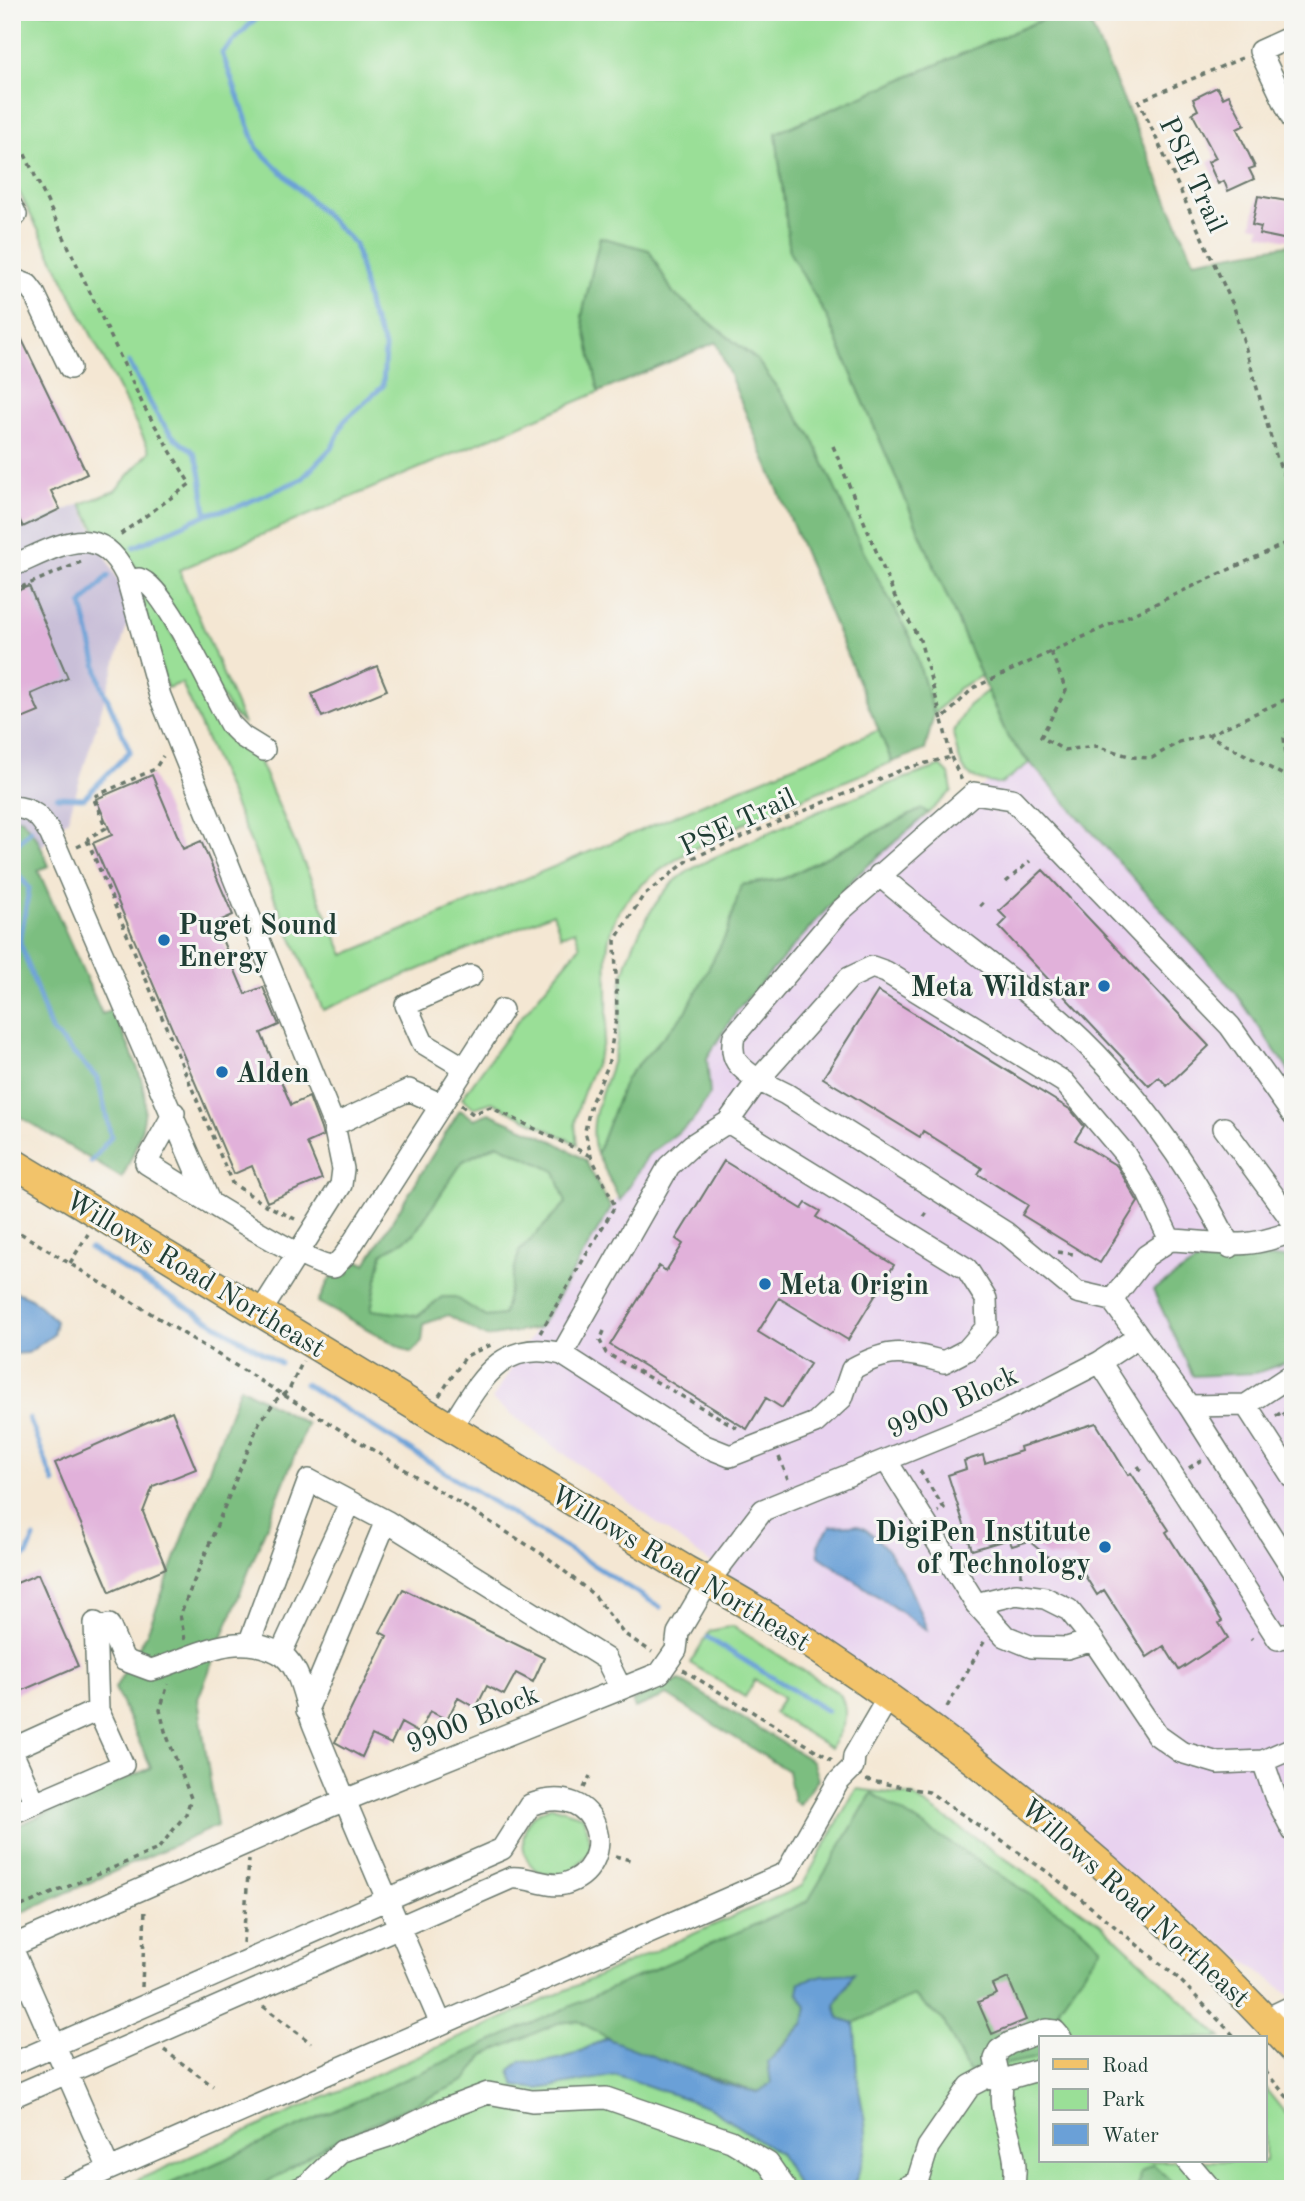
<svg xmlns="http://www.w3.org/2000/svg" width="1305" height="2201" font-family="'Old Standard TT',serif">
<rect width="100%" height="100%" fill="#f6f6f2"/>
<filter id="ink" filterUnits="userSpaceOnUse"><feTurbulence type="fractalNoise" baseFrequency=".0143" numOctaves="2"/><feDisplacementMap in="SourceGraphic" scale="14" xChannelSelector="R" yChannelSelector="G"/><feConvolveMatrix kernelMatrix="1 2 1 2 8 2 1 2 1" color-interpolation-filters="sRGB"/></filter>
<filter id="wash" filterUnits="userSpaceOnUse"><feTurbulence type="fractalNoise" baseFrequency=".00686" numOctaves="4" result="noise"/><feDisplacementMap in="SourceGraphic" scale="28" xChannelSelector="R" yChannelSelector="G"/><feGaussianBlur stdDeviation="1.57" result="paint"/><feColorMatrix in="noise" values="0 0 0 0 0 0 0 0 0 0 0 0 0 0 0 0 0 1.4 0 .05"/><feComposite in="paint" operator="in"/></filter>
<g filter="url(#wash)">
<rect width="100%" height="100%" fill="#f4e7d3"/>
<!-- built -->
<path fill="#e8d2ef" d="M 1073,735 L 1293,1017 L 1293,1997 L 492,1400 L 812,882 Z"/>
<!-- industrial -->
<path fill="#c9bfd8" d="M 80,504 L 132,609 L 68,819 L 12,877 L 12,533 Z"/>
<!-- green -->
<path fill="#9adf97" stroke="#5c8e66" stroke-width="2" d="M 12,12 L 1060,12 L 776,133 L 790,253 L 828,319 L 981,676 L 959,688 L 934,714 L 911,639 L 864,553 L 812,437 L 757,360 L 673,293 L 649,250 L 600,237 L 582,316 L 599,392 L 179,570 L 244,724 L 231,712 L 151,576 L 136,568 L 119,542 L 95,529 L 81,504 L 115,491 L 150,451 L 12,178 Z
M 149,596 L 184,654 L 225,734 L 259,761 L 344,955 L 879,730 L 892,762 C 820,793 660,845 619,911 C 598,946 611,989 606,1027 C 603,1059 581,1087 576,1118 C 574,1126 576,1136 577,1144 L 492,1102 L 474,1108 L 462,1098 L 517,1022 L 580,946 L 575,931 L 561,936 L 553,913 L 323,1010 L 182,683 L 167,688 L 141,600 Z
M 987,691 L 1008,738 L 1029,763 L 1001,784 C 961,780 961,769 953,733 L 968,706 Z
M 941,766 L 949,774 L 952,791 L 928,813 L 922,809 L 783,879 L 741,885 L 728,931 L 686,1012 L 626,1078 L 597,1154 C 584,1118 609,1084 616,1048 C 621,1023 617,993 625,969 C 633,942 648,911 667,889 C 686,867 719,856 744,844 C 809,814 874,788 941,766 Z
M 498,1144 L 555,1171 L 566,1203 L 519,1252 L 504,1315 L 486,1317 L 455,1297 L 442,1297 L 418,1316 L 371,1310 L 382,1254 L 414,1234 L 463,1161 Z
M 733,1626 L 840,1694 C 851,1716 843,1728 831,1748 L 774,1713 L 783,1698 L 755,1680 L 745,1697 L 690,1663 L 710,1631 Z
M 856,1789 L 913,1796 L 1100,1923 L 1222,2038 L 1041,2038 L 1041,2161 L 1265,2161 L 1265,2088 L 1293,2123 L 1293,2189 L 117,2189 L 802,1886 Z
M 552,1806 L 583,1816 L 592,1851 L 567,1875 C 560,1875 551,1875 544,1873 C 520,1866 518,1833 532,1817 C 537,1812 546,1809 552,1806 Z"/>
<!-- forest -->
<path fill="#7bbe80" stroke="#4d7e5a" stroke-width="2" fill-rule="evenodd" d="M 1060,12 L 1085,12 L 1194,261 L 1293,244 L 1293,1077 L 1235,992 L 1008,738 L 828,319 L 790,253 L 776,133 Z
M 600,237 L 649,250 L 673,293 L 757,360 L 812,437 L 864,553 L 911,639 L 934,714 L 925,750 L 892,762 L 716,342 L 599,392 L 582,316 Z
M 922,809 L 928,813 L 856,876 L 737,1010 L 707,1058 L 710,1094 L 692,1122 L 648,1155 L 620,1201 L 597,1154 L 626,1078 L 686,1012 L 728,931 L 741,885 L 783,879 Z
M 12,817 L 22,819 L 38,840 L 49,866 L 38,870 L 102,1014 L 113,1010 C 145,1087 161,1098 122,1178 L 12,1112 Z
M 460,1110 L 474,1119 L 489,1113 L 555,1142 L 585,1160 L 611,1208 L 539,1328 L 486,1337 L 448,1315 L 424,1324 L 422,1342 L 411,1353 L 318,1302 L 329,1280 L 355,1260 L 366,1264 ZM 497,1144 L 555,1171 L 566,1203 L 519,1252 L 503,1315 L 486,1317 L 455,1297 L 442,1297 L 418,1316 L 371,1310 L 382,1254 L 414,1234 L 463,1161 Z
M 1293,1254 L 1293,1360 L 1256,1373 L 1193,1376 L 1153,1290 L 1195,1263 L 1287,1257 Z
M 240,1387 L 307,1424 L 198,1699 L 217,1826 L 12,1917 L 12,1828 L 151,1768 L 115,1688 L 147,1633 Z
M 680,1680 L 812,1761 L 818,1779 L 800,1805 L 794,1801 L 788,1771 L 667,1695 L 635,1708 L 632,1701 Z
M 872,1793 L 1078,1925 L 1102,1947 L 1060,2006 L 1053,2038 L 1041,2038 L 1041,2057 L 968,2072 L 943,2020 L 913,1996 L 854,2023 L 839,2018 L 835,2005 L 853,1974 L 838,1975 L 798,1992 L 807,2007 L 804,2023 L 778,2050 L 772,2083 L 758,2093 L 626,2048 L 578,2021 L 558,2023 L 484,2055 L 466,2080 L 325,2146 L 256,2189 L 158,2189 L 808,1901 Z
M 1153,2164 L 1179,2189 L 1138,2189 L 1140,2173 Z"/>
<!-- water -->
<path fill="#6aa0d7" stroke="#446e86" stroke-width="2" d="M 12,1290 L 31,1298 L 56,1321 L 53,1335 L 28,1353 L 13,1354 Z
M 856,1525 C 892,1538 914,1596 927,1630 L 819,1556 L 818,1545 L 830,1526 Z
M 854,1973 L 835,2005 L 839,2018 L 854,2023 C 857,2040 855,2056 857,2072 C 862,2126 878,2134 852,2189 L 800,2189 L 779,2153 L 706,2106 L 617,2075 L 539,2089 L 515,2086 L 510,2070 L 521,2061 C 556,2065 577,2054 606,2038 L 724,2084 L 758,2093 L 771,2083 L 768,2062 L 804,2023 L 807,2007 L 798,1992 L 800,1982 L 823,1975 Z"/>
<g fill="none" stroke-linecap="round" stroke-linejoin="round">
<!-- stream -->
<path stroke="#6aa0d7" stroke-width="5" d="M 129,362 C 141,385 158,423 177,440 C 185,447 191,446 196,457 C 204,476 201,496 207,514
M 134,547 L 207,514 L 237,507 L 302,479 L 333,446 L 344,421 L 383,386 L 385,347 L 370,312 L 355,244 L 257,148 L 222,53 L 262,12
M 57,797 L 84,798 L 130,751 L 101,684 L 82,604 L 108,576
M 12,850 L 31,829
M 12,866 L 29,888 L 20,942 L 51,1030 L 98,1079 L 111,1137 L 91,1162
M 90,1249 L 280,1363
M 12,1376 L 14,1380
M 305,1384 L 660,1607
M 29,1418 L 54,1483
M 12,1562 L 27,1555 L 34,1538
M 708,1638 L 827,1711"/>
</g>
<g id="blocks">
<!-- building -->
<path fill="#e1b1da" d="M 1217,87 L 1223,98 L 1229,95 L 1245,125 L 1237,129 L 1255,167 L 1249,169 L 1254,179 L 1228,191 L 1224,181 L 1218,184 L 1208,162 L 1216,158 L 1192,113 L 1198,110 L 1193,99 Z
M 1258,196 L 1293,202 L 1293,224 L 1288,240 L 1259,234 L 1261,227 L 1252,225 Z
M 12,319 L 87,474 L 51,491 L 60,509 L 23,527 L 12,504 Z
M 29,586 L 68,678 L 31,694 L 39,712 L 12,723 L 12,593 Z
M 377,666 L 387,690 L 322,717 L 312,694 Z
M 152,775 L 183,849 L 201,841 L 233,915 L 215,923 L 245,994 L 263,987 L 279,1025 L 261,1033 L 291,1105 L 309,1097 L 321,1129 L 323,1136 L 307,1143 L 322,1179 L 267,1202 L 252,1166 L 234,1174 L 93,843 L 112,835 L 96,799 Z
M 1043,870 L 1209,1046 L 1167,1086 L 1159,1077 L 1149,1086 L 999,927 L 1007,919 L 999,911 Z
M 878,991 L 1071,1110 L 1084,1126 L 1075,1140 L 1117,1166 L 1138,1202 L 1100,1263 L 1022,1215 L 1028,1205 L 978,1174 L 982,1168 L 923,1131 L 920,1137 L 823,1078 Z
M 724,1161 L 802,1209 L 806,1203 L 820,1211 L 816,1217 L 894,1265 L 848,1340 L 779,1298 L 758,1332 L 810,1364 L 782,1408 L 766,1398 L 747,1429 L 610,1345 L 659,1266 L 666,1271 L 683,1244 L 676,1239 Z
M 172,1411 L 196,1469 L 153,1486 L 143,1512 L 166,1568 L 110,1592 L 55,1463 Z
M 1096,1423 L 1128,1475 L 1131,1473 L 1169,1530 L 1166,1532 L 1222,1621 L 1219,1623 L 1228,1638 L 1179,1670 L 1164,1646 L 1147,1657 L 1104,1590 L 1097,1595 L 1074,1558 L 1048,1557 L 1029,1541 L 1012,1546 L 1009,1539 L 972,1550 L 948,1475 L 966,1469 L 964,1461 L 983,1455 L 985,1463 L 1021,1451 L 1020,1447 Z
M 38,1574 L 78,1666 L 12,1695 L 12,1585 Z
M 403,1589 L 544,1658 L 533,1682 L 516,1673 L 504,1695 L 487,1686 L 476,1708 L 458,1698 L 447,1720 L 430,1711 L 419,1733 L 401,1723 L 391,1744 L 372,1735 L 362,1757 L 335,1742 L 387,1636 L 380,1632 Z
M 1008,1978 L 1026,2020 L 992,2034 L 978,2002 L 997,1994 L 993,1985 Z"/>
</g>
</g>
<g filter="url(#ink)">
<use href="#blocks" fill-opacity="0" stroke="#6a786c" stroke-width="2"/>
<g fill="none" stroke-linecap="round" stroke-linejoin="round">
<defs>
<path id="minor" d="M 1293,36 L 1260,51 L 1293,120
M 12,207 L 16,215 L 12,216
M 12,279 L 28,285 L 34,293 L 70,368
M 12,566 C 57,547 98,518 126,575 L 160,696 L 334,1125 L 343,1169 L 341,1185 L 260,1313
M 128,581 C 131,580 135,579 139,579 C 165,585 216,699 230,724 L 243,737 L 264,750
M 12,807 C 33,808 41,817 51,835 L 209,1201
M 879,875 C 937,925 1000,969 1058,1018 C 1127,1077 1191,1166 1230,1247
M 463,1067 L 423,1043 L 406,1005 L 471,976
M 174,1113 L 146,1163 C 176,1181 309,1268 334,1267 L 345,1255 L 502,1010
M 334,1125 L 409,1090 L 440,1104
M 1224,1128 L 1293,1222
M 1170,1240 L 1147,1191 L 1124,1153 L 1064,1082 L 886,972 L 872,967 L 849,978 L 758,1080 L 786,1094 L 1006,1233 L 1077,1292 L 1112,1300 L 1189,1406 L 1246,1405 L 1293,1374
M 1112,1300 L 1146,1256 L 1170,1240 C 1221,1242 1243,1252 1293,1231
M 562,1354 L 705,1446 L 730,1456 L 815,1423 L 842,1398 L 852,1369 C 890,1348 903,1351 944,1362 L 967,1350 L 987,1327 L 986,1299 L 967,1269 L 728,1122
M 1100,1362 L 1278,1639 L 1293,1631
M 1246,1405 L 1293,1478
M 1189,1406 L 1293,1570
M 451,1427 C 480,1382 500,1338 562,1354 L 669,1166 L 692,1145 L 728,1122 L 758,1080 C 739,1067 729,1060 734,1036 L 840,911 L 974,793 L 1012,799 L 1230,1026 L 1293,1115
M 886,1460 L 976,1604 L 1005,1636 L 1032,1647 L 1067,1648 L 1093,1640
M 976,1604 L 1016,1594 L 1045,1598 L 1069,1610 L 1093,1640 L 1157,1735 L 1181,1752 L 1218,1763 L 1263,1761 L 1293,1748
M 109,1625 L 124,1660 L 151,1670 C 197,1657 231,1630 277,1652 C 302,1663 304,1703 314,1726 C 355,1826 398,1925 441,2024
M 250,1641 L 309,1480 L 386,1521 L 606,1659 L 620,1687
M 281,1653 L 350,1503
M 307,1710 L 386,1521
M 12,1749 L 98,1710
M 12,1752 L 35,1803 L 123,1765 L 98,1710 L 95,1623
M 1263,1761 L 1275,1796 L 1293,1831
M 12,1813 L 35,1803
M 12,1946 L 333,1805 L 660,1673 L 676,1650 L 678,1633 L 708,1582 L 763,1510 L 1001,1413 L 1100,1362 L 1138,1337
M 12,1948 L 109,2169
M 1266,2019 L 1293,2006
M 12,2064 L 502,1849 L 530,1805 C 603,1777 621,1869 564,1884 C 548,1888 528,1876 511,1878 L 12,2097
M 993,2078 L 998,2073 L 995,2059 L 999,2050 L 1010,2043 L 1046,2030 L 1055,2031 L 1061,2038
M 1003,2080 C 994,2117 1023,2149 1013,2189
M 1187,2161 L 1211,2189
M 64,2189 L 786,1873 L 838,1782 L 853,1767 L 854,1756 L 889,1696
M 298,2189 L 307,2185 L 342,2151 L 388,2136 L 437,2112 L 488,2093 L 532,2101 L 606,2098 L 731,2141 L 768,2163 L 786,2189
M 903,2189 L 917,2182 L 928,2147 L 970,2086 L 987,2077 L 1003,2080 L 1041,2069"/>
<path id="major" d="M 12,1162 L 686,1570 C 784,1622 876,1686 965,1754 C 1082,1843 1193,1940 1293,2049"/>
</defs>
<!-- minor casing -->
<use href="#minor" stroke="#6a786c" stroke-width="24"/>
<!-- major casing -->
<use href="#major" stroke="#6a786c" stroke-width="31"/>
<!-- path -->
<path stroke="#6a786c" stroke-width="3.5" stroke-dasharray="5 5" stroke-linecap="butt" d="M 1242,58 L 1139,101 L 1234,307 L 1277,459 L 1293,494
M 12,127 L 144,407 L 190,484 L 118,536
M 833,446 L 895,597 L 920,640 L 942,720
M 12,591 L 81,562
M 1051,652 L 1066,690 L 1041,737 L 1064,750 L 1096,746 L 1132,757 L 1152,758 L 1179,742 L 1208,735 L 1289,778
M 1293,720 L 1284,738 L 1289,778 L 1293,782
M 1208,735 L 1293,696
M 951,757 L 962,781
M 88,842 L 88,838 L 106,828 L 93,797 L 155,769 L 163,756
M 77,847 L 88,842 L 232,1183 L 264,1204 L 297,1220
M 1006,882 L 1030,861
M 980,906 L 983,903
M 461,1105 L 473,1114 L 490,1107 L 591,1156
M 924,1217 L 929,1210
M 12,1228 L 547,1557 L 595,1596 L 623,1633 L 652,1652
M 1058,1252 L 1073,1254
M 70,1263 L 88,1234
M 604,1331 L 600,1341 L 606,1353 L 741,1430
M 540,1333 L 615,1206 L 591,1156 L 585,1131 L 591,1103 L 608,1066 L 617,1013 L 615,940 L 643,896 L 690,859 L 906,768 L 951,757 L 942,720 L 973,688 L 1293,540
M 439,1396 L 466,1356 L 495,1343
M 1283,1412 L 1293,1427
M 1276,1416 L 1293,1405
M 779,1457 L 788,1479
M 1138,1466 L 1142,1472
M 1189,1468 L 1203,1459
M 920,1471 L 944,1508 L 938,1512
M 971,1561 L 1021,1561 L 1021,1577
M 1251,1638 L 1252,1639
M 185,1640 L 180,1615 L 259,1423 L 277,1399 L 289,1390 L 303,1361
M 683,1670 L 832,1760
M 947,1707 L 985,1640
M 866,1780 L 929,1792 L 1049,1873 L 1178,1978 L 1236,2038
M 584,1788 L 590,1776
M 615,1856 L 630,1860
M 12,1910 L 158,1849 L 186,1814 L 191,1798 L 165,1731 L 160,1710 L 168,1684
M 243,1943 L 249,1860
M 142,1987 L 145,1908
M 263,2006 L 311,2043
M 164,2050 L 213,2086
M 1265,2071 L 1293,2104"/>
<!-- minor -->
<use href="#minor" stroke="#fff" stroke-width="21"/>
<!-- major -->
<use href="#major" stroke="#f2c36a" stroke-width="28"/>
</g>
</g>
<!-- markers -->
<g fill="#1f6fb2" stroke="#f6f6f2" stroke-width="2.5">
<circle cx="164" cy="940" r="7"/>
<circle cx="1104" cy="986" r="7"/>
<circle cx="222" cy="1072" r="7"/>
<circle cx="765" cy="1284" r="7"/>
<circle cx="1105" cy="1547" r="7"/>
</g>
<g text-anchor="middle" stroke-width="6" stroke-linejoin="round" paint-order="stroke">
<!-- street labels -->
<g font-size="28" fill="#1f3d34" stroke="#f6f6f2">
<text transform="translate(1194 174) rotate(65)" y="10">PSE Trail</text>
<text transform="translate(737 821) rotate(-25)" y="10">PSE Trail</text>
<text transform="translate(196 1273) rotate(31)" y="10">Willows Road Northeast</text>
<text transform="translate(952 1401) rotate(-24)" y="10">9900 Block</text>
<text transform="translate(681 1567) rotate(31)" y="10">Willows Road Northeast</text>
<text transform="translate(472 1718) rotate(-22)" y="10">9900 Block</text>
<text transform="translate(1136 1902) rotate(42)" y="10">Willows Road Northeast</text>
</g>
<!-- poi labels -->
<g font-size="28" font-weight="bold" fill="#1f3d34" stroke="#f6f6f2" text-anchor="start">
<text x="178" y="934">Puget Sound<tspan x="178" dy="32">Energy</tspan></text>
<text x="1090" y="996" text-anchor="end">Meta Wildstar</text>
<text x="236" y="1082">Alden</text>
<text x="779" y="1294">Meta Origin</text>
<text x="1091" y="1541" text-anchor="end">DigiPen Institute<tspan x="1091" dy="32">of Technology</tspan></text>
</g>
</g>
<!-- margin -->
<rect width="1305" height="2201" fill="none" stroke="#f6f6f2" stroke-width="42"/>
<!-- legend -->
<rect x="1039" y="2036" width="228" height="126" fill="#f6f6f2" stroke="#a0aca6" stroke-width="2"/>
<rect x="1053" y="2059" width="35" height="10" fill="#f2c36a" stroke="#a0aca6" stroke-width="2"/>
<text x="1102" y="2072" font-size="21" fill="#1f3d34">Road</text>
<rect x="1053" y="2089" width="35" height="21" fill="#9adf97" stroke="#a0aca6" stroke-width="2"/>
<text x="1102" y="2106" font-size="21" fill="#1f3d34">Park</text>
<rect x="1053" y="2124" width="35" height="21" fill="#6aa0d7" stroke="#a0aca6" stroke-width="2"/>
<text x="1102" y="2142" font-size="21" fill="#1f3d34">Water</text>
</svg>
